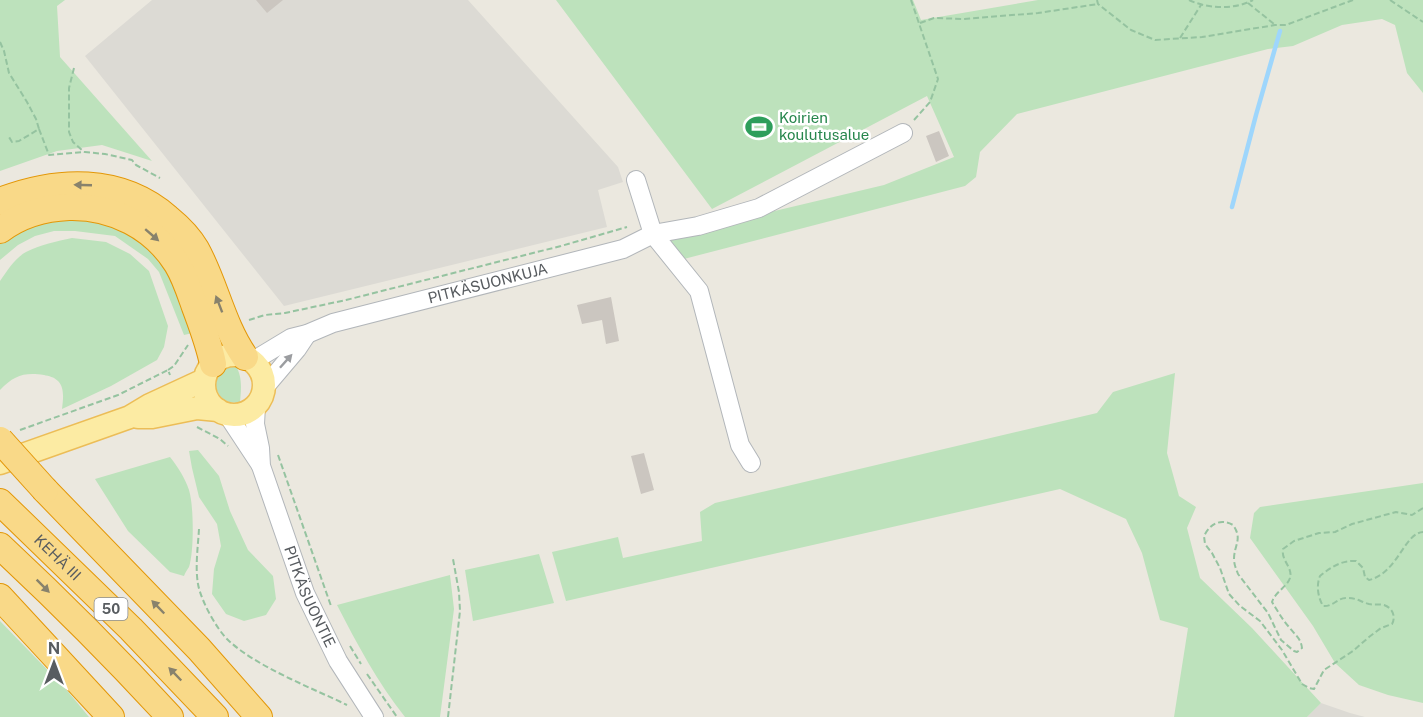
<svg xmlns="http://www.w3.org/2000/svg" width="1423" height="717" font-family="'Public Sans',sans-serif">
<rect width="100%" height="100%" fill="#ebe8df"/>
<!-- industrial -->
<path fill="#dcdad4" d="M 152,0 L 468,0 L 618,167 L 623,182 L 598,190 L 607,227 L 284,306 L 85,56 Z
M 1321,703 L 1350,713 L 1365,717 L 1307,717 Z"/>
<!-- green -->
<path fill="#bde2bc" d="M 0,0 L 65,0 L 57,6 L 60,57 L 152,161 L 102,145 L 57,151 L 0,171 Z
M 556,0 L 913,0 L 921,20 L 1038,0 L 1423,0 L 1423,93 L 1407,73 L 1395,25 L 1382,19 L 1342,25 L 1293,46 L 1268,49 L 1017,114 L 980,152 L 976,177 L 965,186 L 680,260 L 666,242 L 699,229 L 884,185 L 954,157 L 927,96 L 712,209 Z
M 62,217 L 116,224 L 151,245 L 174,274 L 197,332 L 184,335 L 159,272 L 148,259 L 115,236 L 75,231 L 54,231 L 35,236 L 18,245 L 0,260 L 0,244 C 17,227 39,223 62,217 Z
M 72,238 L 106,242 L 130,254 L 149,271 L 168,326 L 164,347 L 157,360 L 111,386 L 62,409 C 63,400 65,388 58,381 C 54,377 49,376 44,375 C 25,372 14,375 0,390 L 0,281 C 7,271 15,258 26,252 C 40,245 57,241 72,238 Z
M 235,365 C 243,376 241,390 240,403 C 225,403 220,399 215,386 C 216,373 224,367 235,365 Z
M 1175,373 L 1167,453 L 1179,496 L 1196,507 L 1187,528 L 1200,578 L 1252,628 L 1321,703 L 1307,717 L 1174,717 L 1188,628 L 1160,620 L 1142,553 L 1126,519 L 1060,489 L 566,601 L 552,552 L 618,537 L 623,558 L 702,541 L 700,512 L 715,503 L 1097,413 L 1113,392 Z
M 198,450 L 219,476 L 230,511 L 248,550 L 273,576 L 276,599 L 266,615 L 244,621 L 226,614 L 212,594 L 214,569 L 221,546 L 217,524 L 199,497 L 192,468 L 189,451 Z
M 170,457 C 178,467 185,478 189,490 C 194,506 194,553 189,567 C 187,570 185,573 184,576 L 170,572 L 128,531 L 95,479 Z
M 1423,483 L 1423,703 L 1388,695 L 1359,685 L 1335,663 L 1313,626 L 1250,538 L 1254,513 L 1260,507 Z
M 539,554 L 554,603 L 473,621 L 465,570 Z
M 450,575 L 454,609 L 440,717 L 405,717 C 378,683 357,644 337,605 Z
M 0,621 L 65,688 L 89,717 L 0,717 Z"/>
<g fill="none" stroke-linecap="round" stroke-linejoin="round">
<!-- stream -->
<path stroke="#9ed6fc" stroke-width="4.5" d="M 1232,207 L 1256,115 L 1280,31"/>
</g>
<!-- building -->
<path fill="#cbc6c0" d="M 256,0 L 283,0 L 267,13 Z
M 939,131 L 949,156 L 936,162 L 926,136 Z
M 611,297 L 619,341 L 606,344 L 602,320 L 582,324 L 577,305 Z
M 644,453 L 654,490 L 641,494 L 631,456 Z"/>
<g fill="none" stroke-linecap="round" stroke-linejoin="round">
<defs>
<g id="minor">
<path id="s1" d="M 253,361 L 291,338 L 307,334 L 333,323 L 623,249 L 653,234 L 636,180"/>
<path d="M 264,388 L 297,349 L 307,334"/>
<path id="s2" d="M 256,406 L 255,424 L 260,448 L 261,466 L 305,593 L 338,661 L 374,717"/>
<path d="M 227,414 L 260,464"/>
<path d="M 751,463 L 740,445 L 699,291 L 653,234 L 698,226 L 759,208 L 903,133"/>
</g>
<path id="major" d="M204 385a30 30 0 1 1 60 0a30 30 0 1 1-60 0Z
M 138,417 L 152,417 L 197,408 L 218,410
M 0,463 L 130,417 L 150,405 L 204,380"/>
<g id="highway">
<path d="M 0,201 C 57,179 120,176 168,218 C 179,227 189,237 196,249 C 215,283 222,324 245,357"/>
<path d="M 0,230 C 20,215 44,208 69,207 C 113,206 154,227 177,264 C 185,277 190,293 195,307 C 202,326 209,344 213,364"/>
<path d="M 45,490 L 199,649 L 259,717"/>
<path id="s3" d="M 0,502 L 131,629 L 215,717"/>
<path d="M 0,546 C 59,601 116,658 170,717"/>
<path d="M 0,597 L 111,717"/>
</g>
</defs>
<!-- minor casing -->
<use href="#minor" stroke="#b2b6ba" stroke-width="20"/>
<!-- major casing -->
<use href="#major" stroke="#ecbd57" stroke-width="25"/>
<!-- highway casing -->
<use href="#highway" stroke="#e39707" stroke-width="28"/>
<!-- path -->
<path stroke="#95c3a0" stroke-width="2" stroke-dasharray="6 3" stroke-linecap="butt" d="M 911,0 L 938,79 L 930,102 L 914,120
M 1097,0 L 1098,4 L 1131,30 L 1155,40 L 1202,37 L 1275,25 L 1286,25 L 1353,0
M 1189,0 C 1208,9 1234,10 1253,0
M 1390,0 L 1423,22
M 1248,3 L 1274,24
M 920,23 L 934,18 L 964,19 L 1038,13 L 1098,4
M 1180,38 L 1201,5
M 0,42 L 4,51 L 9,73 L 27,102 L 36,119 L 39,129 L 19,141 L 12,142 L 9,137
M 74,68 L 69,88 L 69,132 L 73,142 L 84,152
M 39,129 L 49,155 L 85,152 L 105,154 L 132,160 L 136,165 L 160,178
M 249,320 L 265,315 L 285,313 L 346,300 L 561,246 L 627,227
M 168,370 L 174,366 L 188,345
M 197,427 L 220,439 L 228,446
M 20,430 L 118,395 L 168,370 L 170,375
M 278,455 L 331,606
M 1423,508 L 1412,515 L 1396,512 L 1352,524 L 1335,532 L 1319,533 L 1294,541 L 1283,549 C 1281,561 1293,567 1290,578 C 1287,587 1275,592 1272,602 C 1277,610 1282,619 1289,627 C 1294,634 1301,638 1302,648 L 1297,652 L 1294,651 L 1281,640 L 1268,613 L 1238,574 C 1236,569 1234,564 1234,559 C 1234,545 1243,539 1233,525 C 1220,518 1210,524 1204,536 L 1205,544 L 1212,553 L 1220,568 L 1229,594 L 1240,606 L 1260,621 L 1282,650 L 1302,684 L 1309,688 L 1314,689 L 1324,670 L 1353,651 L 1369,637 L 1381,628 L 1392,624 C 1396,617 1393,608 1384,605 C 1379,604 1374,605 1369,604 C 1361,602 1355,597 1346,598 C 1337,598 1333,607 1323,606 C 1318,597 1316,586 1320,576 C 1331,567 1342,560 1356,561 L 1363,568 L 1365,577 L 1369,580 C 1398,573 1404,533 1423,532
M 199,529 C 198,546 195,567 198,584 C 201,601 217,630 229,641 C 259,668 310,687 347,705
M 350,646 L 361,664
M 367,674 L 397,717
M 448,717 L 460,611 L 459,592 L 453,559"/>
<!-- minor -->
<use href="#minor" stroke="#fff" stroke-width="18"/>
<!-- major -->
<use href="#major" stroke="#fceba3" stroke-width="22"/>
<!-- highway -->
<use href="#highway" stroke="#f9d988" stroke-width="26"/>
<defs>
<path id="highway-bridge" d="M 0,440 L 45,490"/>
</defs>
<!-- highway-bridge casing -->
<use href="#highway-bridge" stroke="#e39707" stroke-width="28" stroke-linecap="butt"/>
<!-- highway-bridge -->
<use href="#highway-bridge" stroke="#f9d988" stroke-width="26"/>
</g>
<!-- one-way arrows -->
<defs><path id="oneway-solid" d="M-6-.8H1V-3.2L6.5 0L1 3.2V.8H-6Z" transform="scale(1.5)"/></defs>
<g fill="#88826c">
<use href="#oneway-solid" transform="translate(83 185) rotate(-178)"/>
<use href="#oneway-solid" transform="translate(152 235) rotate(41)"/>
<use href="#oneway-solid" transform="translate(219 304) rotate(-111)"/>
<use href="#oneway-solid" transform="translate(43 586) rotate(45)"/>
<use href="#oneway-solid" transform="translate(158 607) rotate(-134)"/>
<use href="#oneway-solid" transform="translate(175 674) rotate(-134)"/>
</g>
<use fill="#9b9da0" href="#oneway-solid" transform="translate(286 361) rotate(-48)"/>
<!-- icons -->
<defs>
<symbol id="stadium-bare" viewBox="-9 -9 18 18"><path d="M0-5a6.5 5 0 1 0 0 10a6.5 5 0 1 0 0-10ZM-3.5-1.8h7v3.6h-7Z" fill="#2e9e5b" stroke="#fff" stroke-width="2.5" paint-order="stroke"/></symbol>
</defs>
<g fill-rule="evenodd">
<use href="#stadium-bare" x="740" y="108" width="38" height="38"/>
</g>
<g text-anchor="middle" stroke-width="5" stroke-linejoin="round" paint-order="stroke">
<!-- shield labels -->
<rect fill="#fff" stroke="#8a8d90" stroke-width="1.5" x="94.5" y="598" width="33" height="22" rx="4.5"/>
<g font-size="14" font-weight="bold" fill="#585c60">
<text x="111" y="614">50</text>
</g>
<!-- leisure labels -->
<g font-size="15" fill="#27864d" stroke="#fff" text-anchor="start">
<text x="779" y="123">Koirien<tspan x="779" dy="17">koulutusalue</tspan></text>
</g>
<!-- street labels -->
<g font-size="15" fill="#585c60" stroke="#fff">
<text dy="5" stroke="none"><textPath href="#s1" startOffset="249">PITKÄSUONKUJA</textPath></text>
<text dy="5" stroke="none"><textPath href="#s3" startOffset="80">KEHÄ III</textPath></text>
<text dy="5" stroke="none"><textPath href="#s2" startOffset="200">PITKÄSUONTIE</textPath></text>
</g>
</g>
<!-- north arrow -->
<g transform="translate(54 663)" stroke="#ffffff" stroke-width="4.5" paint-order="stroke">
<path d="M0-4.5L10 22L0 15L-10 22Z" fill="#585c60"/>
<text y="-9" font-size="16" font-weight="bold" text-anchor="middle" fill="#585c60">N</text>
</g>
</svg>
